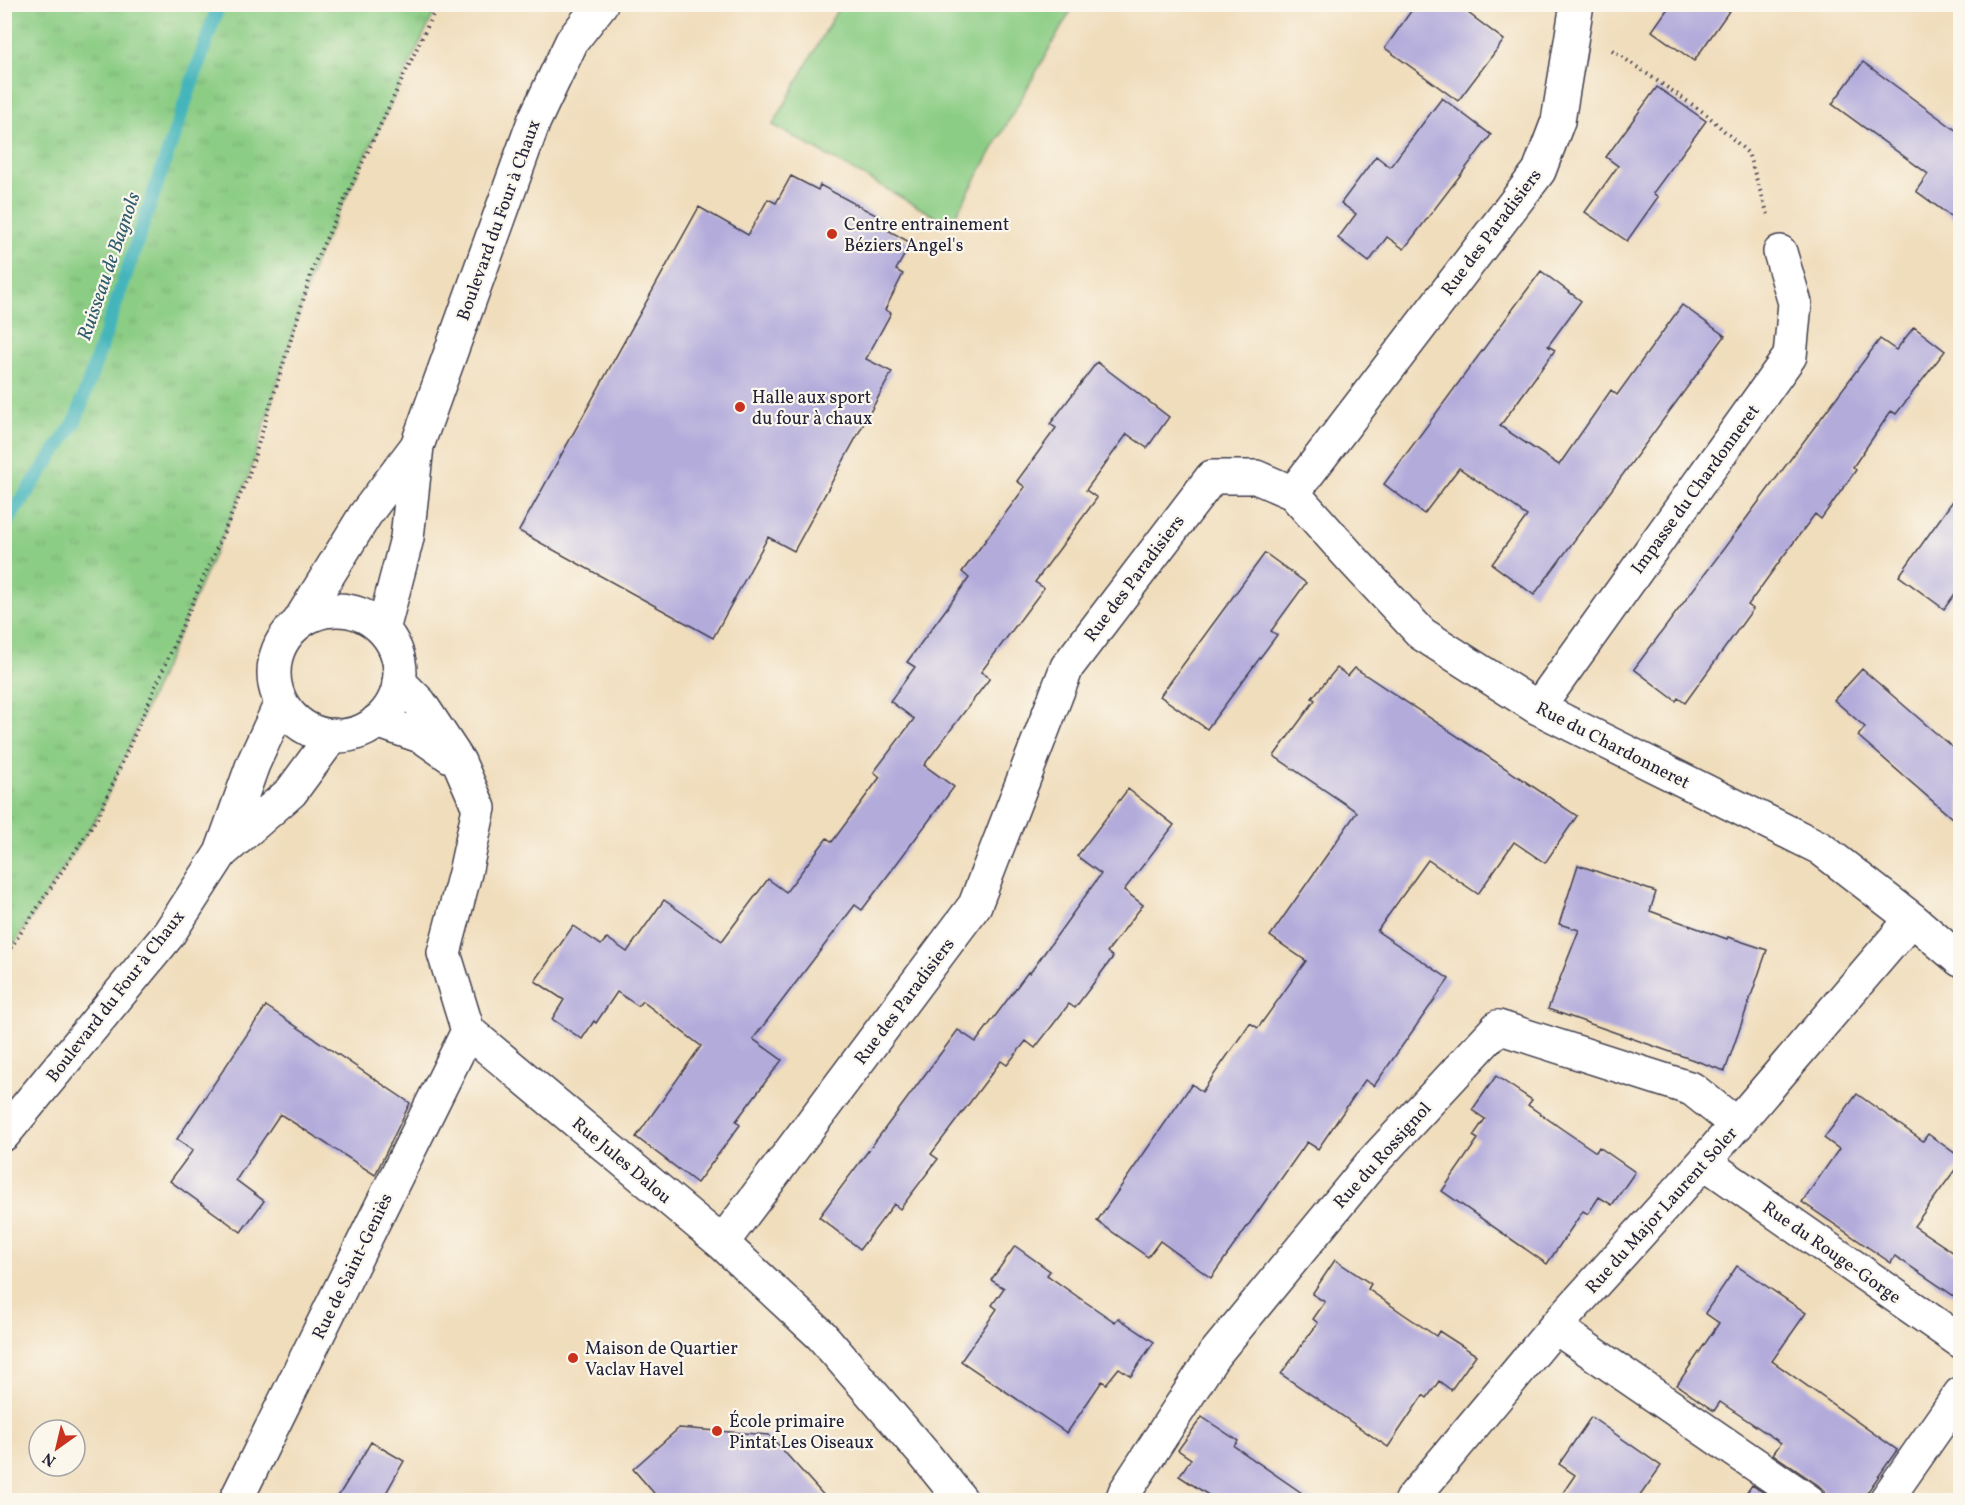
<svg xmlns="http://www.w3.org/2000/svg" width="1965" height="1505" font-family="Vollkorn,serif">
<defs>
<pattern id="grass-tufts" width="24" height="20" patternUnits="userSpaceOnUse" patternTransform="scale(1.5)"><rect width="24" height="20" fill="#8ccd85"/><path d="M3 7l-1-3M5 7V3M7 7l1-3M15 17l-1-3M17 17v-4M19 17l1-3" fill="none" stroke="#78b074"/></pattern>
</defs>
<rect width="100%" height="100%" fill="#fbf7ec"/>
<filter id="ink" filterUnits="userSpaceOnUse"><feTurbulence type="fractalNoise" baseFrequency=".0167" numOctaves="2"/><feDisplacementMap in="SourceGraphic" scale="12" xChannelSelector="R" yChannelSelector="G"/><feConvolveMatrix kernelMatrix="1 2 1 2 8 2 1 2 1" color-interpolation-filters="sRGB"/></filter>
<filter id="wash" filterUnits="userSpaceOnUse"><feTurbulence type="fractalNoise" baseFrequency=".008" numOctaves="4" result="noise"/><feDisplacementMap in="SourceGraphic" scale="24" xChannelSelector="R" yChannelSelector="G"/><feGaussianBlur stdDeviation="1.35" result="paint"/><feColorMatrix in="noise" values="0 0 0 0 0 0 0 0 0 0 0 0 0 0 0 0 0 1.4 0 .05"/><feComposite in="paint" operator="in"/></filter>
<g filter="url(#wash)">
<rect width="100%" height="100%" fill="#f0ddbc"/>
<!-- grass -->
<path fill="url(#grass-tufts)" stroke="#577860" stroke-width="1.5" d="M 5,4 L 438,5 L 315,262 L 248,478 L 99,814 L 5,958 Z"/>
<!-- pitch -->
<path fill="#8ccd85" stroke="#577860" stroke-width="1.5" d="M 840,5 L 1074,5 L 950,225 L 773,125 Z"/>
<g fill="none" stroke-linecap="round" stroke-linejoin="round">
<!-- stream -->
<path stroke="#45b5bc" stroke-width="14" d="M 4,526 L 75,422 L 219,4"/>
</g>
<g id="blocks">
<!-- building -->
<path fill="#b3acdb" d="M 1416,4 L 1456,4 L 1504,40 L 1458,101 L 1385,48 Z
M 1671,4 L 1734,4 L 1694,61 L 1652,31 Z
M 1863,62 L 1957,131 L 1960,126 L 1960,223 L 1916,191 L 1928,174 L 1832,104 Z
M 1657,87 L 1706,121 L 1653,193 L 1658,197 L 1627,241 L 1585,212 L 1618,166 L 1606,157 Z
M 1442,98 L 1491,135 L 1404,249 L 1387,237 L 1369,262 L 1338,238 L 1356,214 L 1341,203 L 1376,156 L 1390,167 Z
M 791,176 L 818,190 L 820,185 L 887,221 L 884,228 L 911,243 L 896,270 L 903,274 L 885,310 L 891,313 L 866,359 L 892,372 L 794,551 L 768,537 L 713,638 L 519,531 L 699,207 L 748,235 L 768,199 L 776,203 Z
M 1541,271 L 1581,301 L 1548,346 L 1555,350 L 1500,426 L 1559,465 L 1611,390 L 1617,395 L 1682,305 L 1725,336 L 1534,595 L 1492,564 L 1527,516 L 1521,512 L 1521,511 L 1459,468 L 1424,514 L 1384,484 Z
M 1914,327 L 1945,351 L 1896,414 L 1891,411 L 1853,467 L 1856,470 L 1821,519 L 1815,514 L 1782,558 L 1748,605 L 1753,609 L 1685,703 L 1678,698 L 1676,701 L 1634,669 L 1880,339 L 1896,350 Z
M 1097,362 L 1169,417 L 1147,448 L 1127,434 L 1086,490 L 1097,498 L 1035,582 L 1044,588 L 981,672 L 990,678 L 924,765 L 954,787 L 862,910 L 855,905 L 753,1039 L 782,1060 L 736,1121 L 740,1125 L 697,1183 L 636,1137 L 701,1046 L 642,1001 L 638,1006 L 617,992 L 596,1023 L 594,1021 L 582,1039 L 552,1019 L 564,1000 L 535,981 L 573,926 L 601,945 L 607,938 L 627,952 L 664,900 L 722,941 L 768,879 L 786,892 L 827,838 L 832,842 L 880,777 L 874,772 L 914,719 L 890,701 L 915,667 L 907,662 L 969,578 L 962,572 L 1025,487 L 1017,481 L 1056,428 L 1050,424 Z
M 1960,491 L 1960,587 L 1944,609 L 1899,576 Z
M 1265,553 L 1306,583 L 1271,631 L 1277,635 L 1207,729 L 1160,696 Z
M 1337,668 L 1348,676 L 1355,668 L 1577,816 L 1545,863 L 1514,842 L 1478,894 L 1428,860 L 1377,931 L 1449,979 L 1374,1086 L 1365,1080 L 1318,1149 L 1307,1142 L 1211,1278 L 1160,1241 L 1148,1257 L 1097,1221 L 1192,1084 L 1202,1092 L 1250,1023 L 1258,1028 L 1306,961 L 1270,936 L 1357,812 L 1274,756 L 1315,700 L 1312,698 Z
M 1862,669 L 1960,754 L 1960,825 L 1858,736 L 1865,727 L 1834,700 Z
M 1128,789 L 1174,825 L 1124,890 L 1143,905 L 1107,952 L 1113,957 L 1075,1008 L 1069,1004 L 1035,1048 L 1026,1041 L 1007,1065 L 1001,1061 L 931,1154 L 938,1159 L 900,1209 L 894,1204 L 860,1249 L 819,1217 L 958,1030 L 976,1042 L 1028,972 L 1030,973 L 1101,874 L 1077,856 Z
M 1578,865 L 1656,892 L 1650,911 L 1727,939 L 1728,937 L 1767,950 L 1725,1071 L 1548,1009 L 1579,930 L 1559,924 Z
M 266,1006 L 410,1103 L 375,1175 L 280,1114 L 236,1180 L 264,1201 L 241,1232 L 170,1181 L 193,1150 L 177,1139 Z
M 1496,1076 L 1532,1100 L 1528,1105 L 1562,1129 L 1596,1152 L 1599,1147 L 1635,1172 L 1612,1205 L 1599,1197 L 1588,1214 L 1583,1211 L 1547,1264 L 1442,1191 L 1478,1139 L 1473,1136 L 1485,1119 L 1472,1110 Z
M 1857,1094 L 1923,1141 L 1928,1134 L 1960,1157 L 1960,1163 L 1914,1226 L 1960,1257 L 1960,1300 L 1895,1256 L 1891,1263 L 1802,1202 L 1839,1149 L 1824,1138 Z
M 1015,1246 L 1050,1271 L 1047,1275 L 1081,1299 L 1115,1322 L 1118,1318 L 1154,1342 L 1131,1376 L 1119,1368 L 1106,1384 L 1102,1381 L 1067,1433 L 961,1361 L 997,1309 L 992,1305 L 1004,1288 L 991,1280 Z
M 1335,1260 L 1371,1284 L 1368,1289 L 1402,1313 L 1436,1336 L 1439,1331 L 1476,1355 L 1451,1390 L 1439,1381 L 1427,1398 L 1423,1395 L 1388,1447 L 1281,1374 L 1318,1323 L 1313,1319 L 1325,1302 L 1312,1294 Z
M 1737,1266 L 1806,1313 L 1772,1361 L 1897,1450 L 1862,1500 L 1826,1500 L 1824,1491 L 1818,1485 L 1773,1454 L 1781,1443 L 1720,1402 L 1714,1411 L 1677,1385 L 1719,1323 L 1705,1313 Z
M 1202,1417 L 1238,1441 L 1234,1446 L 1312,1500 L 1216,1500 L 1179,1476 L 1191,1459 L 1178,1450 Z
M 1591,1417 L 1661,1466 L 1637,1500 L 1558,1500 L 1575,1475 L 1559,1464 Z
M 679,1428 L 769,1435 L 828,1500 L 660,1500 L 633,1469 Z
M 371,1442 L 404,1461 L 382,1500 L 336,1500 Z
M 1752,1485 L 1775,1500 L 1742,1500 Z"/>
</g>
</g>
<g filter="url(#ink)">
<use href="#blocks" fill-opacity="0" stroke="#413e4e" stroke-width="1.5"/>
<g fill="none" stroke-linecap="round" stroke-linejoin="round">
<defs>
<path id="minor" d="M 1293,493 L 1352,559 L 1422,634 L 1538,708 L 1820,848 L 1912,919 L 1960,960
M 399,682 L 420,703 L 459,762 L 479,808 L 465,873 L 444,953 L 468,1031 L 722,1243 L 821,1335 L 924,1454 L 961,1500
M 1538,708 L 1790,356 L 1795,303 L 1780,252
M 377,721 L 423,737 L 450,756
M 1704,1162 L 1960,1341
M 722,1243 L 975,905 L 1067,667 L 1212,477 L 1256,477 L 1293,493 L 1539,171 L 1558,121 L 1577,4
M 1555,1327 L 1807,1500
M 236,1500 L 468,1031
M 1122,1500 L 1125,1492 L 1214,1355 L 1370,1165 L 1498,1027 L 1692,1089 L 1737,1125
M 1411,1500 L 1555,1327 L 1704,1162 L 1912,919
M 1886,1500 L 1960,1394"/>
<path id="tertiary" d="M274 673a63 63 0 1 1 126 0a63 63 0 1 1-126 0Z
M 299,622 L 365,515 L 417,446
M 383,630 L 407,538 L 417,446 L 534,121 L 572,41 L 601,4
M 222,852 L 291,792 L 333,735
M 4,1134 L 168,935 L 221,853 L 253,764 L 281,703"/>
</defs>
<!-- minor casing -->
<use href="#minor" stroke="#413e4e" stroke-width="36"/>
<!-- tertiary casing -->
<use href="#tertiary" stroke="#413e4e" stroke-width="36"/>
<!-- path -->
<path stroke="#413e4e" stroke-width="4" stroke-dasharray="1.5 4.5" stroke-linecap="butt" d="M 1612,50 L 1706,114 L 1748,153 L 1768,215
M 4,958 L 99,815 L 248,477 L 315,262 L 438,4"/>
<!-- minor -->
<use href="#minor" stroke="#fff" stroke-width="33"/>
<!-- tertiary -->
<use href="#tertiary" stroke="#fff" stroke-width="33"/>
</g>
</g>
<!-- markers -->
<g fill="#c8321e" stroke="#fbf7ec" stroke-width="2">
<circle cx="832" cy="234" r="6"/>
<circle cx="740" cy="407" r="6"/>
<circle cx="573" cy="1358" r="6"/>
<circle cx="717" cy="1431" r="6"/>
</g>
<g text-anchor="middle" stroke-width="4.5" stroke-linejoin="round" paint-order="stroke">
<!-- street labels -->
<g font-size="18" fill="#22223b" stroke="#fbf7ec">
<text transform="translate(498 220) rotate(-70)" y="6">Boulevard du Four à Chaux</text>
<text transform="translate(1491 232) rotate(-53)" y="6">Rue des Paradisiers</text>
<text transform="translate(1695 489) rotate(-54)" y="6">Impasse du Chardonneret</text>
<text transform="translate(1134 578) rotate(-53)" y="6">Rue des Paradisiers</text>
<text transform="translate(1613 745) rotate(27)" y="6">Rue du Chardonneret</text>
<text transform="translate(115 996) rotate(-52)" y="6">Boulevard du Four à Chaux</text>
<text transform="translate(904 1001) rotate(-53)" y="6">Rue des Paradisiers</text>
<text transform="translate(1382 1155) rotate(-48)" y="6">Rue du Rossignol</text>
<text transform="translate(622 1160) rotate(40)" y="6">Rue Jules Dalou</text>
<text transform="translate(1661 1210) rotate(-48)" y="6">Rue du Major Laurent Soler</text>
<text transform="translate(1832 1252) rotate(35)" y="6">Rue du Rouge-Gorge</text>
<text transform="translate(352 1266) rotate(-64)" y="6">Rue de Saint-Geniès</text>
</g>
<!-- poi labels -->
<g font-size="18" fill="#22223b" stroke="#fbf7ec" text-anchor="start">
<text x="844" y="230">Centre entrainement<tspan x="844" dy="21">Béziers Angel's</tspan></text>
<text x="752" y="403">Halle aux sport<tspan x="752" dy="21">du four à chaux</tspan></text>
<text x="585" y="1354">Maison de Quartier<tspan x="585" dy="21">Vaclav Havel</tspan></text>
<text x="729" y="1427">École primaire<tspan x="729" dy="21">Pintat Les Oiseaux</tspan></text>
</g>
<!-- water labels -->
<g font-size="20" font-style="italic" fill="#305d6f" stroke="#fbf7ec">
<text transform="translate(108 266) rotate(-71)" y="7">Ruisseau de Bagnols</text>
</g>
</g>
<!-- margin -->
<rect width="1965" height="1505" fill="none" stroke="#fbf7ec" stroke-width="24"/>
<!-- north arrow -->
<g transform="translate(57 1448) rotate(214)"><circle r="28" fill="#fbf7ec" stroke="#a4a2a5" stroke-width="1.5"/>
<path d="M0-4.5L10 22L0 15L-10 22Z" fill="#c8321e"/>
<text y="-9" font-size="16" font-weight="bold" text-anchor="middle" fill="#22223b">N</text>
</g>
</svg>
